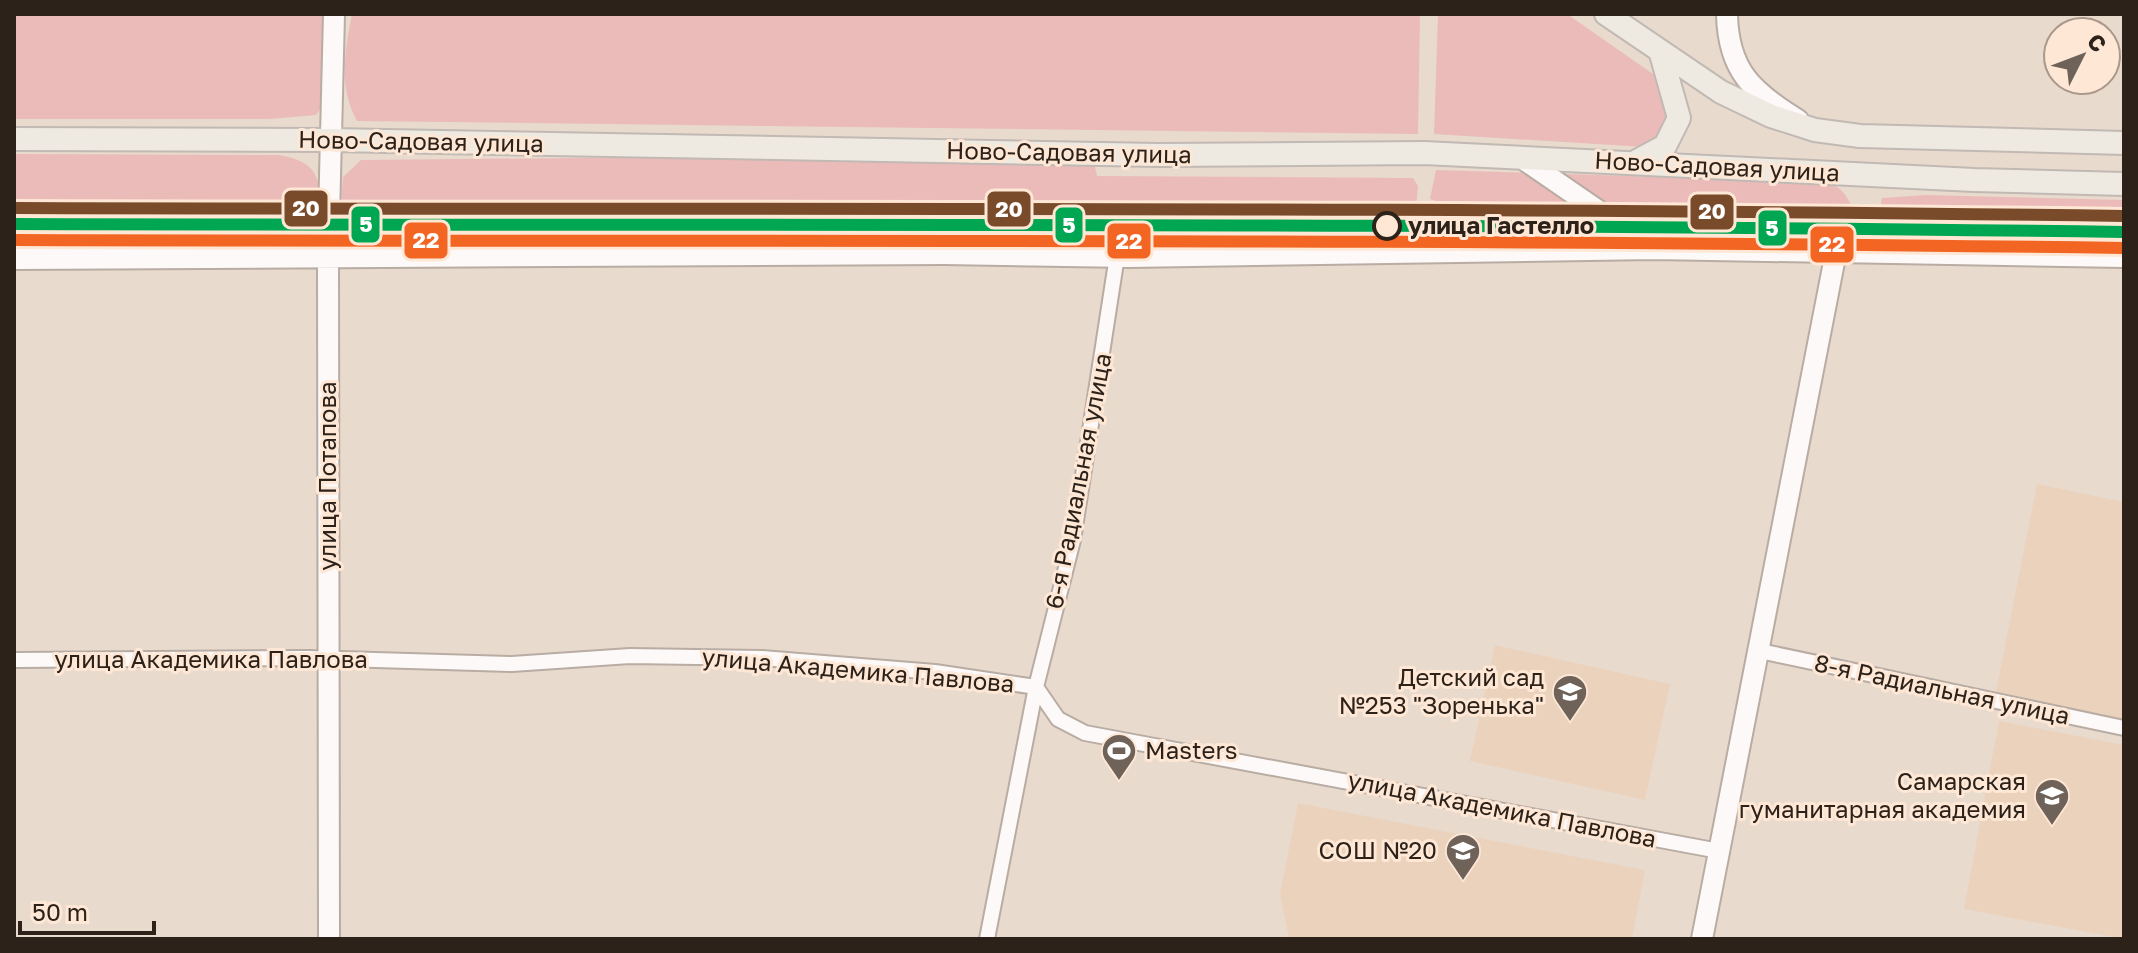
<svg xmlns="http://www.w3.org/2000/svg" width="2138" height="953" font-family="'Golos Text',sans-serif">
<rect width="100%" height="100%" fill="#e9dace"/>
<!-- built -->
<path fill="#ebd2bd" d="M 2037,484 L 2124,502 L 2124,723 L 1995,697 Z
M 1495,645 L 1670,684 L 1645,800 L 1470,761 Z
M 1999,721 L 2124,745 L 2124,939 L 1964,909 Z
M 1298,803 L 1645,870 L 1632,939 L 1289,939 L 1280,894 Z"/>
<!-- green -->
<path fill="#eabbb9" d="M 14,14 L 323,14 L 332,94 L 316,115 L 270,119 L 14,119 Z
M 352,14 L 1420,14 L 1418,134 L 357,121 C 338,87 345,50 352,14 Z
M 1438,14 L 1567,14 L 1663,81 L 1668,101 L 1666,128 L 1645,147 L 1434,134 Z
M 14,154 L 279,155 C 319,162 320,178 321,214 L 14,214 Z
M 685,157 L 1089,164 L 1095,167 L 1097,176 L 1413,178 L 1418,186 L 1415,220 L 341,204 L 343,177 L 361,160 Z
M 1436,170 L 1820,182 C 1837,184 1844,190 1851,205 L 1842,231 L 1457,208 L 1430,199 Z
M 1926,195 L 2124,200 L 2124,232 L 1876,232 L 1882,198 Z"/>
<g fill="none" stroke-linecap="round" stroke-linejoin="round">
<defs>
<path id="street" d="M 1760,651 L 2124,728
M 14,660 L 308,658 L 512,664 L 630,656 L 762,658 L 935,672 L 1036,687 L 1058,719 L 1085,733 L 1719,851
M 987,939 L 1036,687 L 1073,540 L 1117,256"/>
<path id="secondary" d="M 1727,14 C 1728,70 1752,92 1798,120
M 1526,161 L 1654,249
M 14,259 L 943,254 L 1129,257 L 1654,249 L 2124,257
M 329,939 L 328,258 L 334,14
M 1702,939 L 1836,252"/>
<path id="primary" d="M 1606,14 L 1721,92 L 1771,116 L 1815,130 L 1860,136 L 2124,143
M 14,139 L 331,140 L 1158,155 L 1424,153 L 1974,180 L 2124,184
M 1637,161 L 1665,146 L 1679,118 L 1661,54"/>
</defs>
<!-- street casing -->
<use href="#street" stroke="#b8aca3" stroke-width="18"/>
<!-- secondary casing -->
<use href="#secondary" stroke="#b8aca3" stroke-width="24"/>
<!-- primary casing -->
<use href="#primary" stroke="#c1b9b3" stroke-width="26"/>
<!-- street -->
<use href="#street" stroke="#fcf9f8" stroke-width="14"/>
<!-- secondary -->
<use href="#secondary" stroke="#fcf9f8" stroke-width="20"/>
<!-- primary -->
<use href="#primary" stroke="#eee9e1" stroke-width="22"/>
<defs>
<path id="tram-1" d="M 14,224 C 717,226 1421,222 2124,232"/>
<path id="tram-2" d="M 14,240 C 717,242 1421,238 2124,248"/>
<path id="tram-3" d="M 14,208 C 717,210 1421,206 2124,216"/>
</defs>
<!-- tram-1 casing -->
<use href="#tram-1" stroke="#fee7d5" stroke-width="18"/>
<!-- tram-2 casing -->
<use href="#tram-2" stroke="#fee7d5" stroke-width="18"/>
<!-- tram-3 casing -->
<use href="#tram-3" stroke="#fee7d5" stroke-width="18"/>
<!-- tram-1 -->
<use href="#tram-1" stroke="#00a651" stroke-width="12"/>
<!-- tram-2 -->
<use href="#tram-2" stroke="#f26522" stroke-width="12"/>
<!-- tram-3 -->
<use href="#tram-3" stroke="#7a4b2a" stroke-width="12"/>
</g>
<!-- icons -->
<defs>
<symbol id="school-pin" viewBox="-11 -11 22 30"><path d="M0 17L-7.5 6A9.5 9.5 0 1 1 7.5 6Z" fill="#6e6259" stroke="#fee7d5"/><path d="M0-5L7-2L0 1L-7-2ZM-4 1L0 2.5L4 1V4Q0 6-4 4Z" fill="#fff"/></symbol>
<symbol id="stadium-pin" viewBox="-11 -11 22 30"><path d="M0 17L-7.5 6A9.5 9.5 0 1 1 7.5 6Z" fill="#6e6259" stroke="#fee7d5"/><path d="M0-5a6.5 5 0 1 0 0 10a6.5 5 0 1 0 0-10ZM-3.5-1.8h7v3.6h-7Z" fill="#fff"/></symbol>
<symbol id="university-pin" viewBox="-11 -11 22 30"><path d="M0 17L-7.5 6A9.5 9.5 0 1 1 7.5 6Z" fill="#6e6259" stroke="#fee7d5"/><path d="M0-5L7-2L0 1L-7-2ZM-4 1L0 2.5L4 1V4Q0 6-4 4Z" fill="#fff"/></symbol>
</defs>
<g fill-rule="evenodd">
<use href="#school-pin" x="1550" y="672" width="40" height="54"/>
<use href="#stadium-pin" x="1099" y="731" width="40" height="54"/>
<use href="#university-pin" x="2032" y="776" width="40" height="54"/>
<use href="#school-pin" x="1443" y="831" width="40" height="54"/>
</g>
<!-- markers -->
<circle fill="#fee7d5" stroke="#2c221a" stroke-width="4" cx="1387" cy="226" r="13"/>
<g text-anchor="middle" stroke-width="6" stroke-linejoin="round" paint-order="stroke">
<!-- street labels -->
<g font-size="24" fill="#2c221a" stroke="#fee7d5">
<text transform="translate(421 142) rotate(1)" y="8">Ново-Садовая улица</text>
<text transform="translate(1069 153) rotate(1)" y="8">Ново-Садовая улица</text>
<text transform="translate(1717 167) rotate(3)" y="8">Ново-Садовая улица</text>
<text transform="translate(328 476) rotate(-90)" y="8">улица Потапова</text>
<text transform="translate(1079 481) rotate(-79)" y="8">6-я Радиальная улица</text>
<text x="211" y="668">улица Академика Павлова</text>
<text transform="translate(858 671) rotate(5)" y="8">улица Академика Павлова</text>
<text transform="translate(1942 690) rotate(12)" y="8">8-я Радиальная улица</text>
<text transform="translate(1502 810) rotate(11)" y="8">улица Академика Павлова</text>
</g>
<!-- stop labels -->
<g font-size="24" font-weight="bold" fill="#2c221a" stroke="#fee7d5" text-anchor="start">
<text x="1408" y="234">улица Гастелло</text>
</g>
<!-- poi labels -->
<g font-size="24" fill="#2c221a" stroke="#fee7d5" text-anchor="end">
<text x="1544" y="686">Детский сад<tspan x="1544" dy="28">№253 "Зоренька"</tspan></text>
<text x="1145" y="759" text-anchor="start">Masters</text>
<text x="2026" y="790">Самарская<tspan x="2026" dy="28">гуманитарная академия</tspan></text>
<text x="1437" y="859">СОШ №20</text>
</g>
</g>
<g stroke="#fee7d5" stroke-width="3">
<rect x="283" y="189" width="46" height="39" rx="8" fill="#7a4b2a"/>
<rect x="986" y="190" width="46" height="38" rx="8" fill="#7a4b2a"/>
<rect x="1689" y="193" width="46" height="38" rx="8" fill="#7a4b2a"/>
<rect x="350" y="205" width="31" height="39" rx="8" fill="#00a651"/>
<rect x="1054" y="206" width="30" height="38" rx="8" fill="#00a651"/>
<rect x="1757" y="209" width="31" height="38" rx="8" fill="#00a651"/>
<rect x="403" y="221" width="46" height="39" rx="8" fill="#f26522"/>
<rect x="1106" y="222" width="46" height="38" rx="8" fill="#f26522"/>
<rect x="1809" y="225" width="46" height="39" rx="8" fill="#f26522"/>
</g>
<g font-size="22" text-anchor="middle" font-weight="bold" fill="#fff">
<text x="306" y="216">20</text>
<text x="1009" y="217">20</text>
<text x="1712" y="219">20</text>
<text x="366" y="232">5</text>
<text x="1069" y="233">5</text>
<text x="1772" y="236">5</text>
<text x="426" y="248">22</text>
<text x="1129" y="249">22</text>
<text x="1832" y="252">22</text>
</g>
<!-- border -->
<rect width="2138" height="953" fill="none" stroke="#2c221a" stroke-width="32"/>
<!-- north arrow -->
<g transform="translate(2082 56) rotate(48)"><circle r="38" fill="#fee7d5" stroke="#aa988a" stroke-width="2"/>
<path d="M0-6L14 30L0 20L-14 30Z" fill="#6e6259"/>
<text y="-12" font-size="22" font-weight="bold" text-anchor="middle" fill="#2c221a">С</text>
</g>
<!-- scale -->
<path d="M20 921v12h134v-12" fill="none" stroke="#2c221a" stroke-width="4"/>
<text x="32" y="921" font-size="24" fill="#2c221a" stroke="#fee7d5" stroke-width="6" paint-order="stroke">50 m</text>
</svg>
